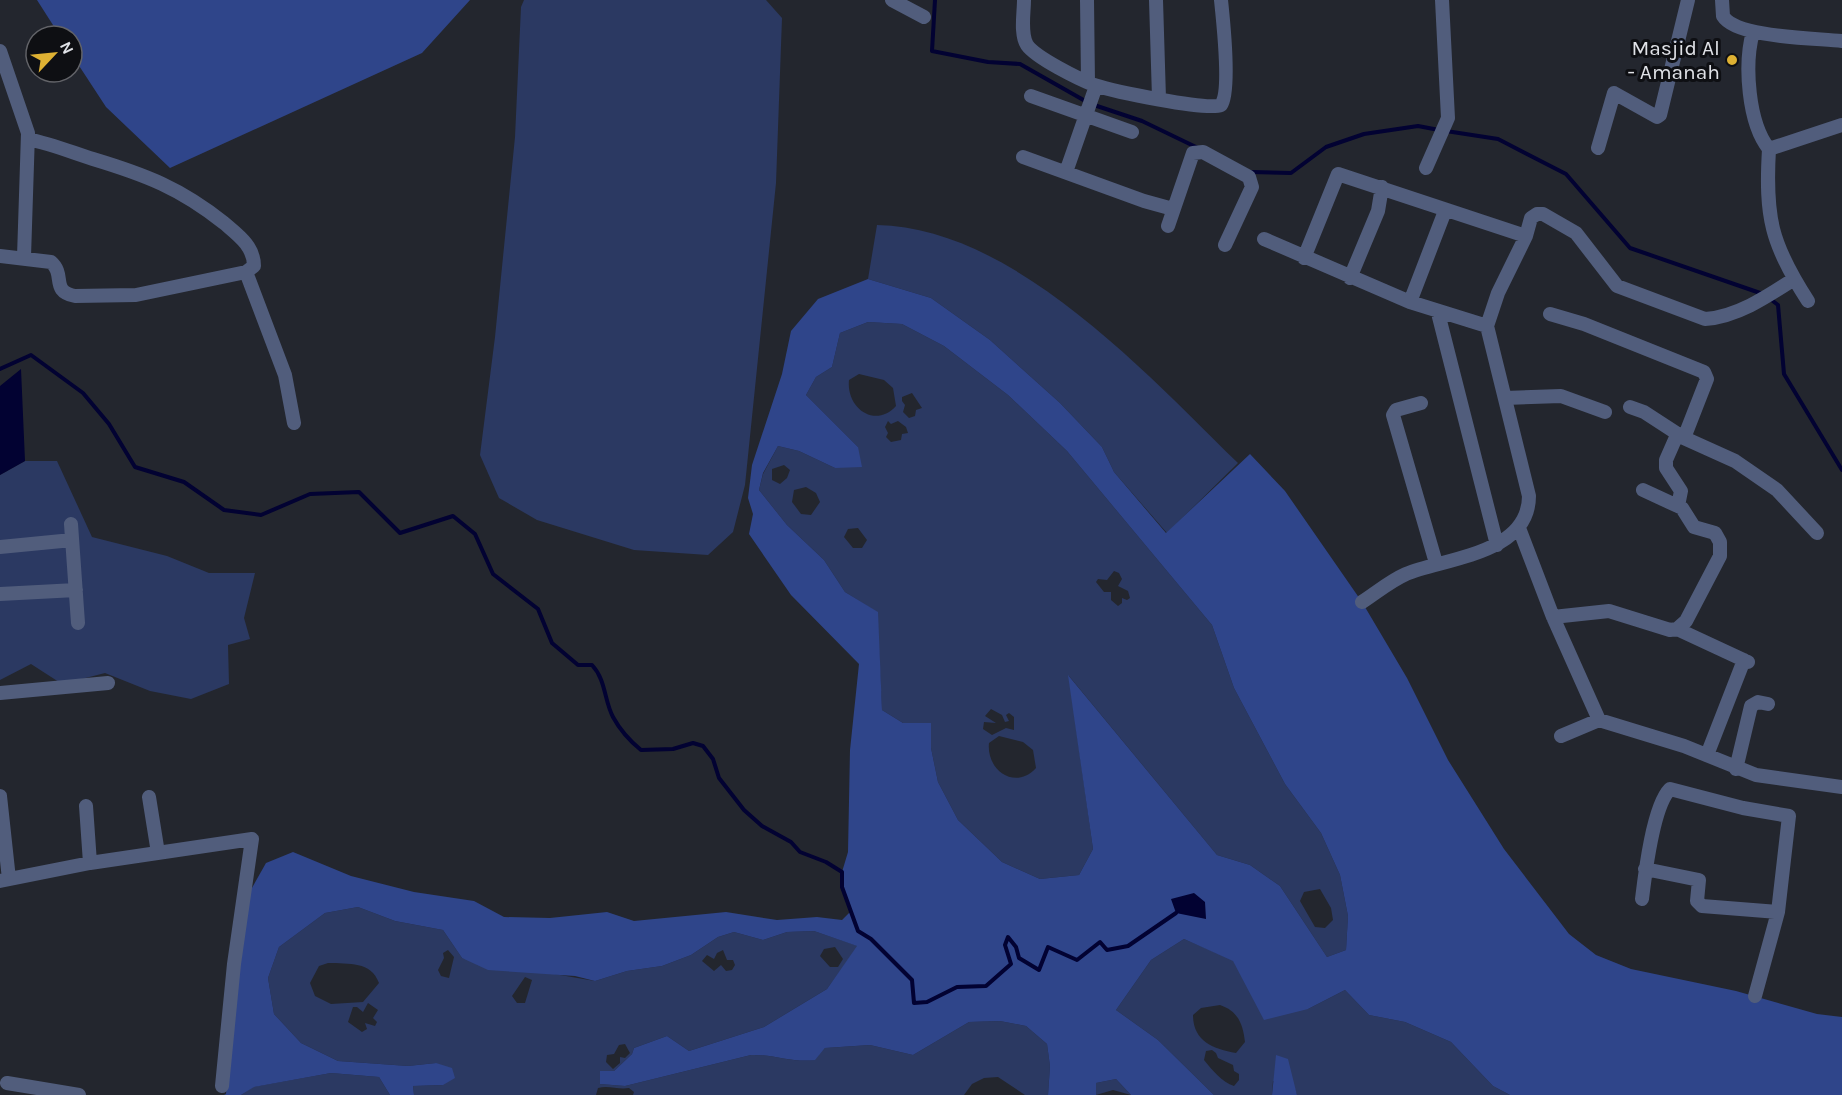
<svg xmlns="http://www.w3.org/2000/svg" width="1842" height="1095" font-family="Karla,sans-serif">
<rect width="100%" height="100%" fill="#23262e"/>
<!-- green -->
<path fill="#2b3962" fill-rule="evenodd" d="M 524,0 L 766,0 L 782,18 L 776,183 L 745,485 L 733,532 L 708,555 L 634,550 L 537,520 L 499,498 L 480,455 L 495,337 L 515,137 L 521,7 Z
M 877,225 C 1013,227 1147,374 1238,463 L 1167,533 L 1114,472 L 1102,447 L 1060,403 L 990,340 L 931,298 L 868,279 Z
M 868,322 L 902,324 L 944,346 L 1008,395 L 1067,451 L 1212,625 L 1234,688 L 1285,784 L 1321,833 L 1340,875 L 1348,916 L 1346,950 L 1327,957 L 1280,886 L 1250,865 L 1217,855 L 1069,676 L 1093,849 L 1079,875 L 1040,879 L 1002,862 L 958,820 L 938,782 L 931,748 L 931,723 L 903,723 L 882,710 L 877,612 L 845,592 L 824,560 L 787,525 L 759,490 L 763,474 L 778,446 L 799,451 L 835,468 L 858,447 L 806,395 L 816,377 L 832,367 L 840,333 ZM 859,374 L 884,380 L 893,388 L 896,406 C 875,429 846,408 849,380 ZM 912,393 L 922,408 L 916,410 L 915,416 L 909,418 L 903,412 L 905,405 L 902,401 L 902,397 ZM 888,421 L 891,424 L 898,421 L 906,427 L 908,433 L 902,434 L 901,440 L 891,442 L 886,437 L 888,433 L 885,427 ZM 784,465 L 790,470 L 787,478 L 780,484 L 772,480 L 772,469 ZM 806,487 L 816,493 L 820,502 L 811,515 L 801,514 L 792,502 L 794,490 ZM 858,528 L 867,540 L 862,548 L 853,548 L 844,537 L 848,529 ZM 1114,571 L 1119,573 L 1122,579 L 1118,586 L 1128,591 L 1130,598 L 1127,600 L 1122,598 L 1122,603 L 1118,606 L 1111,600 L 1111,592 L 1104,592 L 1096,582 L 1098,579 L 1107,580 ZM 991,709 L 1002,715 L 1005,722 L 1009,721 L 1006,715 L 1009,713 L 1014,717 L 1014,730 L 1006,728 L 992,735 L 983,729 L 984,722 L 996,723 L 985,716 ZM 999,736 L 1023,742 L 1033,750 L 1036,768 C 1015,791 986,770 989,743 ZM 1320,889 L 1331,908 L 1333,920 L 1325,928 L 1315,927 L 1300,901 L 1304,892 Z
M 25,461 L 57,461 L 92,537 L 167,556 L 209,573 L 255,573 L 244,618 L 250,639 L 228,645 L 229,684 L 191,699 L 150,691 L 105,673 L 62,684 L 31,664 L 0,680 L 0,475 Z
M 358,907 L 395,921 L 443,930 L 462,958 L 595,981 L 627,971 L 662,966 L 691,955 L 718,937 L 734,932 L 763,940 L 787,932 L 814,931 L 858,946 L 827,989 L 764,1027 L 689,1051 L 667,1036 L 634,1048 L 632,1054 L 614,1071 L 600,1071 L 600,1084 L 625,1086 L 751,1055 C 773,1054 792,1063 814,1060 L 825,1048 L 870,1045 L 913,1055 L 969,1022 L 1000,1021 L 1026,1026 L 1047,1044 L 1050,1066 L 1048,1095 L 1025,1095 L 998,1077 L 984,1078 L 972,1084 L 964,1095 L 633,1095 L 634,1092 L 629,1088 C 618,1090 609,1085 598,1088 L 596,1095 L 414,1095 L 413,1086 L 443,1085 L 436,1063 L 408,1066 L 338,1061 L 301,1043 L 274,1014 L 268,978 L 279,947 L 325,913 ZM 835,947 L 843,959 L 838,967 L 830,967 L 820,956 L 824,949 ZM 448,950 L 454,957 L 449,978 L 441,976 L 438,970 L 444,958 L 443,953 ZM 723,950 L 727,960 L 733,960 L 735,965 L 732,970 L 726,971 L 721,965 L 714,971 L 702,961 L 707,955 L 714,959 L 717,953 ZM 328,963 C 349,964 371,961 379,983 L 363,1002 L 331,1004 L 315,996 L 310,983 L 319,966 ZM 525,977 L 532,980 L 525,1003 L 517,1003 L 512,996 ZM 368,1003 L 378,1010 L 373,1018 L 377,1022 L 375,1026 L 365,1023 L 367,1029 L 362,1032 L 348,1022 L 353,1007 L 357,1007 L 363,1012 ZM 625,1044 L 630,1053 L 625,1058 L 620,1057 L 620,1063 L 613,1069 L 606,1062 L 607,1055 L 614,1054 L 619,1045 Z
M 1184,939 L 1233,960 L 1248,984 L 1308,1009 L 1345,990 L 1369,1015 L 1405,1022 L 1451,1042 L 1493,1086 L 1510,1095 L 1297,1095 L 1294,1086 L 1273,1081 L 1272,1095 L 1214,1095 L 1158,1040 L 1116,1010 L 1151,960 ZM 1220,1005 C 1238,1011 1243,1024 1245,1042 L 1236,1053 C 1213,1049 1193,1041 1193,1015 L 1201,1008 ZM 1212,1050 L 1216,1053 L 1218,1058 L 1233,1065 L 1234,1071 L 1239,1074 L 1239,1080 L 1234,1086 C 1222,1082 1212,1070 1204,1060 L 1206,1051 Z
M 331,1073 L 379,1077 L 390,1095 L 241,1095 L 253,1087 Z
M 1116,1079 L 1131,1095 L 1113,1090 L 1096,1095 L 1096,1083 Z"/>
<!-- forest -->
<path fill="#2f458a" fill-rule="evenodd" d="M 37,0 L 470,0 L 422,53 L 170,168 L 106,107 L 72,55 L 72,36 L 60,36 Z
M 868,279 L 931,298 L 990,340 L 1060,403 L 1102,447 L 1114,472 L 1166,533 L 1250,454 L 1285,491 L 1362,602 L 1407,678 L 1448,760 L 1504,849 L 1569,934 L 1596,955 L 1631,969 L 1736,991 L 1817,1014 L 1842,1017 L 1842,1095 L 1510,1095 L 1493,1086 L 1451,1042 L 1405,1022 L 1369,1015 L 1345,990 L 1308,1009 L 1264,1020 L 1233,961 L 1184,939 L 1151,960 L 1116,1010 L 1158,1040 L 1214,1095 L 1131,1095 L 1116,1079 L 1096,1083 L 1096,1095 L 1048,1095 L 1050,1066 L 1047,1044 L 1026,1026 L 1000,1021 L 969,1022 L 913,1055 L 870,1045 L 825,1048 L 815,1060 C 792,1063 773,1054 751,1055 L 625,1086 L 600,1084 L 600,1071 L 614,1071 L 632,1054 L 634,1048 L 667,1036 L 689,1051 L 764,1027 L 827,989 L 857,946 L 814,931 L 787,932 L 763,940 L 734,932 L 718,937 L 691,955 L 662,966 L 627,971 L 595,981 L 575,976 L 488,970 L 462,958 L 443,930 L 395,921 L 358,907 L 325,913 L 279,947 L 268,978 L 274,1014 L 301,1043 L 338,1061 L 408,1066 L 436,1063 L 452,1068 L 455,1078 L 443,1085 L 413,1086 L 414,1095 L 390,1095 L 379,1077 L 331,1073 L 254,1087 L 241,1095 L 224,1095 L 226,1094 L 234,1001 L 248,895 L 266,863 L 293,852 L 351,876 L 414,892 L 474,901 L 504,917 L 550,918 L 607,912 L 634,921 L 726,912 L 777,920 L 817,917 L 842,920 L 851,911 L 842,887 L 842,872 L 848,852 L 850,750 L 859,664 L 791,595 L 749,534 L 753,514 L 748,498 L 752,465 L 782,374 L 791,331 L 818,299 ZM 868,322 L 902,324 L 944,346 L 1008,395 L 1067,451 L 1212,625 L 1234,688 L 1285,784 L 1321,833 L 1340,875 L 1348,916 L 1346,950 L 1327,957 L 1280,886 L 1250,865 L 1217,855 L 1068,675 L 1093,849 L 1079,875 L 1040,879 L 1002,862 L 958,820 L 938,782 L 931,748 L 931,723 L 903,723 L 882,710 L 878,612 L 845,592 L 824,560 L 787,525 L 759,490 L 763,473 L 778,446 L 799,451 L 835,468 L 862,467 L 858,447 L 806,395 L 816,377 L 832,367 L 840,333 Z
M 1276,1055 L 1288,1059 L 1297,1095 L 1272,1095 Z"/>
<!-- water -->
<path fill="#020232" d="M 21,369 L 25,461 L 0,475 L 0,386 Z
M 1194,893 L 1205,902 L 1206,919 L 1176,913 L 1171,899 Z"/>
<g fill="none" stroke-linecap="round" stroke-linejoin="round">
<!-- stream -->
<path stroke="#020232" stroke-width="4" d="M 935,0 L 932,51 L 988,62 L 1020,64 L 1087,102
M 1094,105 L 1142,121 L 1198,148
M 1446,131 L 1498,139 L 1566,174 L 1630,248 L 1763,294
M 1251,172 L 1291,173 L 1326,147 L 1364,134 L 1418,126 L 1439,130
M 1769,298 L 1778,305 L 1784,374 L 1842,470
M 0,369 L 31,355 L 83,393 L 109,424 L 135,467 L 184,482 L 224,510 L 261,515 L 310,494 L 359,492 L 400,533 L 453,516 L 475,534 L 493,574 L 538,609 L 552,643 L 578,665 L 592,665 C 606,680 604,700 613,717 C 620,730 630,741 641,750 L 673,749 L 693,743 L 703,746 L 713,759 L 719,778 L 744,810 L 762,826 L 791,842 L 800,852 L 826,862 L 842,872 L 842,887 L 858,931 L 871,939 L 912,980 L 914,1003 L 927,1002 L 957,987 L 986,986 L 1011,964 L 1005,945 L 1008,937 L 1016,947 L 1019,958 L 1039,970 L 1048,947 L 1077,960 L 1100,942 L 1107,950 L 1128,946 L 1176,913"/>
<!-- minor -->
<path stroke="#515d7c" stroke-width="14" d="M 892,0 L 924,17
M 1024,0 C 1024,13 1020,34 1027,45 C 1036,58 1079,79 1094,85 C 1113,91 1206,111 1221,105 C 1231,92 1223,19 1221,0
M 1087,0 L 1088,82
M 1156,0 L 1159,98
M 1722,0 L 1723,16 C 1736,38 1816,38 1842,41
M 1753,32 C 1744,64 1748,123 1769,149
M 0,51 L 28,133 L 24,257
M 1031,96 L 1132,132
M 1598,148 L 1614,93 L 1657,117 L 1660,115 L 1688,0
M 1769,149 C 1765,217 1771,244 1808,301
M 1769,149 L 1842,125
M 1023,157 L 1144,201 L 1173,209
M 1426,168 L 1448,118 L 1442,0
M 1066,172 L 1096,86
M 1168,226 L 1193,153 L 1203,152 L 1249,177 L 1252,187 L 1225,245
M 1264,239 L 1410,302 L 1487,326
M 0,256 L 51,262 C 66,275 50,291 75,296 L 136,295 L 246,272 L 254,266 C 254,246 238,235 224,223 C 180,188 146,175 93,159 C 71,152 51,144 28,139
M 1304,258 L 1338,174 L 1526,236
M 246,272 L 285,375 L 294,423
M 1350,278 L 1378,211 L 1382,187
M 1410,302 L 1445,211
M 1438,313 L 1497,545
M 1550,314 L 1584,324 L 1704,372 L 1707,379 L 1684,438 L 1735,461 L 1777,490 L 1817,533
M 1505,398 L 1561,396 L 1605,412
M 1421,403 L 1396,410 L 1393,415 L 1436,563
M 1630,407 L 1644,412 L 1684,438
M 1677,435 L 1666,460 L 1666,468 L 1681,491 L 1678,506
M 71,524 L 78,623
M 1519,528 L 1553,617 L 1599,720 L 1684,746 L 1756,775 L 1842,787
M 0,547 L 72,540
M 0,594 L 76,590
M 1362,602 C 1376,593 1390,581 1406,574 C 1446,558 1529,554 1529,496 L 1487,326 L 1498,293 L 1526,236 L 1531,218 L 1537,214 L 1543,214 L 1576,233 L 1617,286 L 1705,319 C 1737,317 1768,296 1794,279
M 1553,617 L 1609,611 L 1670,630 L 1677,629 L 1686,621 L 1720,556 L 1720,542 L 1715,533 L 1694,527 L 1682,508 L 1643,490
M 1677,629 L 1748,662
M 0,693 L 108,683
M 1561,736 L 1599,720
M 1707,755 L 1744,660
M 1736,769 L 1751,706 L 1758,702 L 1768,704
M 0,796 L 9,879
M 149,797 L 158,853
M 86,806 L 90,863
M 1645,869 L 1699,880 L 1697,901 L 1702,906 L 1778,912
M 0,881 L 90,863 L 252,839 L 234,964 L 222,1086
M 1642,899 C 1645,874 1653,806 1670,789 L 1743,808 L 1789,816 L 1778,912 L 1755,996
M 7,1083 L 79,1095"/>
</g>
<!-- markers -->
<circle fill="#deb133" stroke="#0e0f13" stroke-width="2" cx="1732" cy="60" r="6"/>
<g text-anchor="middle" stroke-width="6" stroke-linejoin="round" paint-order="stroke">
<!-- poi labels -->
<g font-size="21" fill="#e0e2e7" stroke="#0e0f13" text-anchor="end">
<text x="1720" y="55">Masjid Al<tspan x="1720" dy="24">- Amanah</tspan></text>
</g>
</g>
<!-- north arrow -->
<g transform="translate(54 54) rotate(64)"><circle r="28" fill="#0e0f13" stroke="#626368" stroke-width="1.5"/>
<path d="M0-4.5L10 22L0 15L-10 22Z" fill="#deb133"/>
<text y="-9" font-size="16" font-weight="bold" text-anchor="middle" fill="#e0e2e7">N</text>
</g>
</svg>
